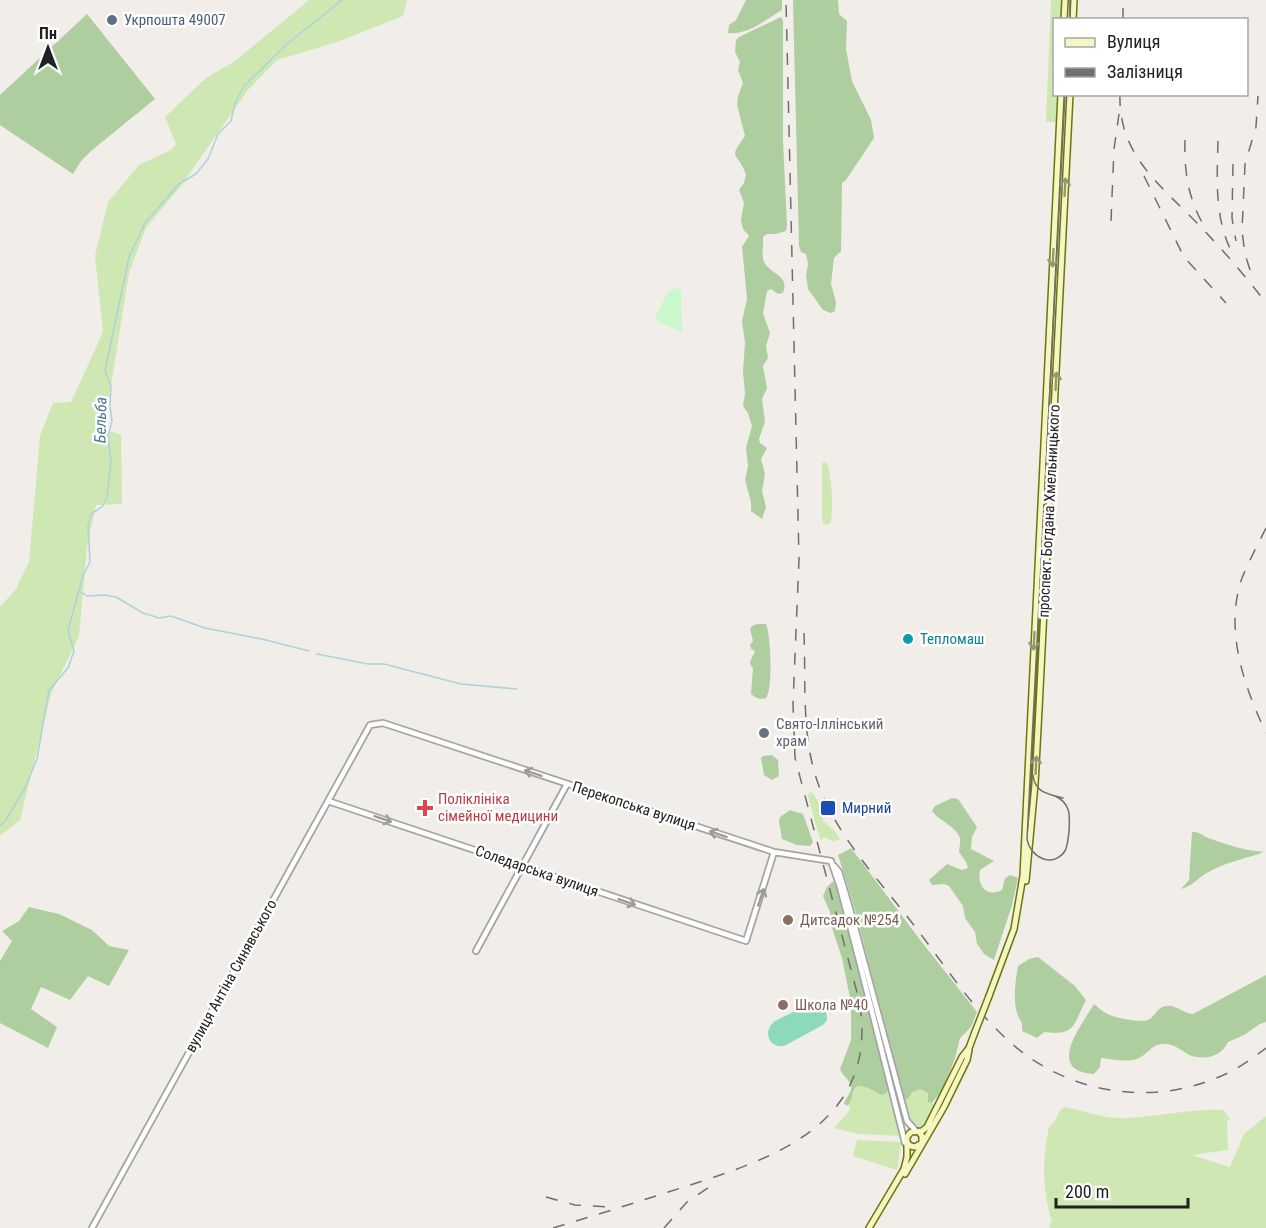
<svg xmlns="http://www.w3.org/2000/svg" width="1266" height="1228" font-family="'Roboto Condensed',sans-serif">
<rect width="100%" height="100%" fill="#f1eee9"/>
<!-- grass -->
<path fill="#cee7b3" d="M 309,0 L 407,0 L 403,16 L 340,41 L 277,60 L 248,90 L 180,187 L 146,228 L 129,273 L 104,429 L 121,435 L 122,504 L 96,505 L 87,547 L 79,636 L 51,694 L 20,820 L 0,836 L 0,607 L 16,589 L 29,562 L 40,436 L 53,403 L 71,402 L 103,332 L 95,256 L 108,202 L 139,165 L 171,150 L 176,144 L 165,117 L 206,78 L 235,61 Z
M 1051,0 L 1061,0 L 1061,19 L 1054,20 L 1054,94 L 1058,95 L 1057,122 L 1046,122 Z
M 826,462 C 832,471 834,513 830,524 L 826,525 L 823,523 L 822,518 L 822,463 Z
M 809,792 L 813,793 L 820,805 L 823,821 L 836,832 L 840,840 L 832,841 L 824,837 L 821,840 L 819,836 L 808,796 Z
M 858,1086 L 867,1086 L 882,1095 L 887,1093 L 888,1089 L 902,1136 L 858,1134 L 834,1128 L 850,1110 C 848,1105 853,1089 858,1086 Z
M 916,1089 L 920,1089 L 928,1093 L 928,1102 L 932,1103 L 936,1107 L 925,1127 L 921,1128 L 912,1124 L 904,1099 L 908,1099 Z
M 1065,1107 C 1085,1111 1105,1119 1125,1118 C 1158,1117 1192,1108 1224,1110 L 1230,1120 L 1227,1121 L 1228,1150 L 1192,1155 L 1230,1167 L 1244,1134 L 1266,1116 L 1266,1228 L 1050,1228 L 1049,1224 L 1052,1222 C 1042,1189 1042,1160 1049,1127 C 1058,1122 1056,1111 1065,1107 Z
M 857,1140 L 901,1142 L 897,1170 L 853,1156 Z"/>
<!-- forest -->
<path fill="#afcea0" d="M 746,0 L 782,0 L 782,10 C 765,20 749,35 728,33 L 729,25 L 736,20 Z
M 793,0 L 838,0 L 839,14 L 847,21 L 846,49 L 852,81 L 871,120 L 874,138 L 846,180 L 842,183 L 841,251 L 834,258 L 831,284 L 836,302 L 835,311 L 831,313 L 823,310 L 808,289 L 806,276 L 808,264 L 806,254 L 801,252 L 799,246 Z
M 87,14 L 155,99 L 91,151 L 81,161 L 73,174 L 0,125 L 0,95 Z
M 781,17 L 783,21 L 783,141 L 787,226 L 786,231 L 775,234 L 767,234 L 763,237 C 764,245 761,254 764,262 C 771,275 790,275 783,293 L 778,294 L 771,289 L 767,291 L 763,313 L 770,333 L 766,346 L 768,358 L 763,366 L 767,388 L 762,399 L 765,422 L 759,439 L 760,443 L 767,448 L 761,459 L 765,474 L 762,491 L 766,507 L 762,519 L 751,511 L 751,502 L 745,480 L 748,466 L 746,448 L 752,426 L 748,413 L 743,406 L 745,394 L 743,371 L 745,343 L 742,321 L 747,299 L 742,247 L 749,236 L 743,229 L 741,220 L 744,203 L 739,190 L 744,183 L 746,174 C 736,150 728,160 745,136 L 737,105 L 738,96 L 743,83 L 738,70 L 740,62 L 735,52 L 736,40 L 739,37 Z
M 757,624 L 766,624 C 771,635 773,689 766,698 C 759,700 756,698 751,694 L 753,668 L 751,666 L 750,662 L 755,651 L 751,649 L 750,645 L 753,641 L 750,629 L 752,626 Z
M 772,755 L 778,760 L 779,776 L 772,780 L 764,775 L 761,758 L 763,756 Z
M 952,798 L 958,799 L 977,827 L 972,837 L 971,849 L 994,861 L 980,870 C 977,885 986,898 1002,890 L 1005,878 L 1010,875 L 1018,878 L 1012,905 L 994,960 L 984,954 L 977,944 L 975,932 L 965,918 L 963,906 L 949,886 L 944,884 L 932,885 L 929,880 L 947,864 L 962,870 L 968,868 L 966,862 L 959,852 C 959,848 961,842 960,838 C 956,826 939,821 932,811 L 935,806 Z
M 790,810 L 803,814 L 813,842 L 810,846 L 797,845 L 782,839 L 779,821 L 780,817 Z
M 1192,832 C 1199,832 1201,834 1206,837 C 1219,842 1250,853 1264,851 L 1259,854 C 1241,859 1222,864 1205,874 C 1197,879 1191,887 1181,889 L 1189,880 Z
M 851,848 L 921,941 L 977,1012 L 971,1027 L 960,1038 L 955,1058 L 943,1089 L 932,1103 L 928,1102 L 928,1093 L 920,1089 L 913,1092 L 908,1099 L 904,1099 L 855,910 L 838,855 Z
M 833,881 L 840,894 L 888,1089 L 887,1093 L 882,1095 C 874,1092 858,1078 853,1092 C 852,1097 851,1101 848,1106 L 844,1104 C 845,1099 849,1096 851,1090 C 853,1082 842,1076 840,1069 L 851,1040 L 851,1003 L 842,958 L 831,925 L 830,912 L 823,896 L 827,887 Z
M 29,907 L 59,914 L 92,930 L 109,946 L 129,950 L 109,986 L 88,976 L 70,1000 L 41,987 L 31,1009 L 57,1027 L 48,1048 L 0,1023 L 0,961 L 12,941 L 2,931 L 19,921 Z
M 1038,957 L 1075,986 L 1086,1000 C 1073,1025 1076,1036 1044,1032 L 1037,1038 L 1022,1031 L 1022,1023 C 1011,1008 1015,984 1018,966 L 1029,959 Z
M 1266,975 L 1266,1022 L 1260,1024 L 1244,1035 L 1228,1042 C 1221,1056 1208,1060 1192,1056 C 1181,1052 1176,1043 1162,1044 C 1151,1045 1148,1054 1139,1058 C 1127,1063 1113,1059 1101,1058 L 1100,1067 L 1094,1074 C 1045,1071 1081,1026 1094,1004 C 1099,1008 1104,1013 1110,1015 C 1116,1018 1142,1023 1148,1020 C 1155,1017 1157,1007 1166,1006 C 1176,1004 1182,1013 1193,1014 Z"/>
<!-- park -->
<path fill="#caf7cc" d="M 679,287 L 681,293 L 682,332 L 659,322 L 655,317 L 668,292 Z"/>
<!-- pitch -->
<path fill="#8cdaba" d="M 811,1003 L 818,1003 L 826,1009 L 827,1020 L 823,1025 L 784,1046 C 774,1047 768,1042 768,1032 L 770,1026 L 775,1021 Z"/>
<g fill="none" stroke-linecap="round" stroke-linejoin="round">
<!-- stream -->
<path stroke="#acd2db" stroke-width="1.5" d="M 81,592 L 87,596 L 104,595 L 116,597 L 143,613 L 159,618 L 171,616 L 205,628 L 266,640 L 309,651
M 317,654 L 368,664 L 384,664 L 461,684 L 517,689
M 0,826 L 6,820 L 25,788 L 37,759 L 49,690 L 68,668 L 74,651 L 68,630 L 83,576 L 90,562 L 88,526 L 91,514 L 102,507 L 107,497 L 111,462 L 108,436 L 112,421 L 110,406 L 111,386 L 105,371 L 129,257 L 145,223 L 179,184 L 196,174 L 208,159 L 218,134 L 231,121 L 235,103 L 244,86 L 286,45 L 342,0"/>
<defs>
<path id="tertiary" d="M 328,801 L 746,941 L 774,852
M 831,861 L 840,887 L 861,968 L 905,1143
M 834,866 L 839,872 L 850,909 L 907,1121 L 916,1131
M 476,951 L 567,784
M 92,1228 L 370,725 L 383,723 L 774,852 L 831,861"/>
<path id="secondary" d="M 1064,20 L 1065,0
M 1073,20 L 1074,0
M 1026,881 L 1035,784 L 1039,709 L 1070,94
M 989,996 L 1014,929 L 1023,876 L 1061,94
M 919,1132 L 922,1136 L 922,1143 L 915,1147 C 906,1146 904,1138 911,1132 L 922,1131 L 927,1127 L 962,1057 L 969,1048 L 975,1032
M 905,1174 L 944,1107 L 967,1060 L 969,1050
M 869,1228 L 904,1169 L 907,1157 L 907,1143"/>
</defs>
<!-- tertiary casing -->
<use href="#tertiary" stroke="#a5a5a5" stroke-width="8"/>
<!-- secondary casing -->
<use href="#secondary" stroke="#6d750c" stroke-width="8"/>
<!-- tertiary -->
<use href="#tertiary" stroke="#fff" stroke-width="4.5"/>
<!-- secondary -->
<use href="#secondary" stroke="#f5f6c2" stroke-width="5"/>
<!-- tram -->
<path stroke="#6f6f6f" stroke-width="1.5" d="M 1070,20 L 1070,0
M 1033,775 C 1035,793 1048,794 1063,798
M 1055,796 C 1071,803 1070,816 1069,832 C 1068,838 1068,845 1065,851 C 1052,869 1030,857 1027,839 L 1065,94"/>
<!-- rail -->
<path stroke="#6f6f6f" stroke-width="1.5" stroke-dasharray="12 12" stroke-linecap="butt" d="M 1123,20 L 1123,0
M 1120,94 C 1118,154 1159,184 1196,222 C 1221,248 1244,274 1266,303
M 1185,140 C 1184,170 1188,198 1203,224
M 1218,141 C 1217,180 1214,221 1234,256
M 1233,164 L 1232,218 L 1236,241
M 1144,176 L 1184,257 L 1226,303
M 1111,221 L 1114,149 L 1119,114
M 1250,270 L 1245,254 L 1242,231 L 1245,164 L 1256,127 L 1258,96
M 1266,528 C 1258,544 1249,561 1242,578 C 1224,630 1244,686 1266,733
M 804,633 C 806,683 801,739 819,786 C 838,838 880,881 913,924 C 944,964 973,1010 1011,1043 C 1065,1091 1144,1106 1211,1080 C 1232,1073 1249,1061 1266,1048
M 546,1197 L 575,1205 L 611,1207
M 553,1228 C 597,1215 640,1201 684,1187 C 764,1161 863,1131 862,1028 C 862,1019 860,1009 859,1000 L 795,758 L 793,704 L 799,559 L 786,0
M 664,1228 L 687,1202 L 718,1181"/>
<defs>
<path id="secondary-bridge" d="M 975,1032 L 989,996"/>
</defs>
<!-- secondary-bridge casing -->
<use href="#secondary-bridge" stroke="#6d750c" stroke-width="8" stroke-linecap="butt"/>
<!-- secondary-bridge -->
<use href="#secondary-bridge" stroke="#f5f6c2" stroke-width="5"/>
</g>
<!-- one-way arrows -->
<defs><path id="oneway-shaft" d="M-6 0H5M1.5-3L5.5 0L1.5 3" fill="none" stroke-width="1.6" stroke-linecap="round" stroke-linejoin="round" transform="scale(1.5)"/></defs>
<g stroke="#96967a">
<use href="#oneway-shaft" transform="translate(1065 187) rotate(-87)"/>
<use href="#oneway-shaft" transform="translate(1053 258) rotate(93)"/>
<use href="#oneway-shaft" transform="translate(1056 381) rotate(-87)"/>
<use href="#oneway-shaft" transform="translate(1034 641) rotate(93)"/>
<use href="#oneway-shaft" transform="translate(1036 765) rotate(-87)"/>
</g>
<g stroke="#9b9b9b">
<use href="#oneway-shaft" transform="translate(533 773) rotate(-162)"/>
<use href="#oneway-shaft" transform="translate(383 819) rotate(19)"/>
<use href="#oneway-shaft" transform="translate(718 834) rotate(-162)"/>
<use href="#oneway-shaft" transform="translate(761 897) rotate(-72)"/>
<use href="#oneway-shaft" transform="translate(627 902) rotate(19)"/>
</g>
<!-- markers -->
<circle fill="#5c6f8a" stroke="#fff" stroke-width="2" cx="112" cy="20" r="6"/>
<circle fill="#0f9aa8" stroke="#fff" stroke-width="2" cx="908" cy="639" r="6"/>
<circle fill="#6b7280" stroke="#fff" stroke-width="2" cx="764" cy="733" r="6"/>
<path fill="#e0444e" stroke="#fff" stroke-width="2" d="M422 799h6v6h6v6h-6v6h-6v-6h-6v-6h6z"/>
<rect fill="#1a4fb4" stroke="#fff" stroke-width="2" x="820" y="800" width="16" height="16" rx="3"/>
<g fill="#8d6e63" stroke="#fff" stroke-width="2">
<circle cx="788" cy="920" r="6"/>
<circle cx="783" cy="1005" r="6"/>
</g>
<g text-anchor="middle" stroke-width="5" stroke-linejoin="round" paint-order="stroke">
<!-- service labels -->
<g font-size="15" fill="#4e5e75" stroke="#fff" text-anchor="start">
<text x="124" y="25">Укрпошта 49007</text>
</g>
<!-- street labels -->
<g font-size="15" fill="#212121" stroke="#fff">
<text transform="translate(1049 511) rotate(-87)" y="5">проспект Богдана Хмельницького</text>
<text transform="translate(634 806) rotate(18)" y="5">Перекопська вулиця</text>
<text transform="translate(537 871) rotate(19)" y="5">Соледарська вулиця</text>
<text transform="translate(231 976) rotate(-61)" y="5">вулиця Антіна Синявського</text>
</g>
<!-- culture labels -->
<g font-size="15" fill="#0d838f" stroke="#fff" text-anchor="start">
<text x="920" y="644">Тепломаш</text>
</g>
<!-- worship labels -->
<g font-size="15" fill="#5b616d" stroke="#fff" text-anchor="start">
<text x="776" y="729">Свято-Іллінський<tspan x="776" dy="17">храм</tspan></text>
</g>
<!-- health labels -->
<g font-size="15" fill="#be3a42" stroke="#fff" text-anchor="start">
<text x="438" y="804">Поліклініка<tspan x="438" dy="17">сімейної медицини</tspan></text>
</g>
<!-- transit labels -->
<g font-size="15" fill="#164399" stroke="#fff" text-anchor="start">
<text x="842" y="813">Мирний</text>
</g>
<!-- education labels -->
<g font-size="15" fill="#785e54" stroke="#fff" text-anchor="start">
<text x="800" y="925">Дитсадок №254</text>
<text x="795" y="1010">Школа №40</text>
</g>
<!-- water labels -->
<g font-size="16" font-style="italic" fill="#4c789c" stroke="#fff">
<text transform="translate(100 420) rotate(-89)" y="6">Бельба</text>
</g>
</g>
<!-- legend -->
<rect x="1053" y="18" width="195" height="78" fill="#ffffff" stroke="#a6a6a6" stroke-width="1.5"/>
<rect x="1065" y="38" width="30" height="9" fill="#f5f6c2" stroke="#a6a6a6" stroke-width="1.5"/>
<text x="1107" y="48" font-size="18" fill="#212121">Вулиця</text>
<rect x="1065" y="68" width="30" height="9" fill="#6f6f6f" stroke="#a6a6a6" stroke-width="1.5"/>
<text x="1107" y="78" font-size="18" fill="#212121">Залізниця</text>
<!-- north arrow -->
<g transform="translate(48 48)" stroke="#ffffff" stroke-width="4.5" paint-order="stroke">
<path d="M0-4.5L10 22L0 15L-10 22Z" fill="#212121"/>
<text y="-9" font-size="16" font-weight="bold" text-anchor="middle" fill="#212121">Пн</text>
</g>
<!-- scale -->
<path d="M1056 1198v9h132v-9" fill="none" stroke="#212121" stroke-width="3"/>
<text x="1065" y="1198" font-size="18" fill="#212121" stroke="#ffffff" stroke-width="4.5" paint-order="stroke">200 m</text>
</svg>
